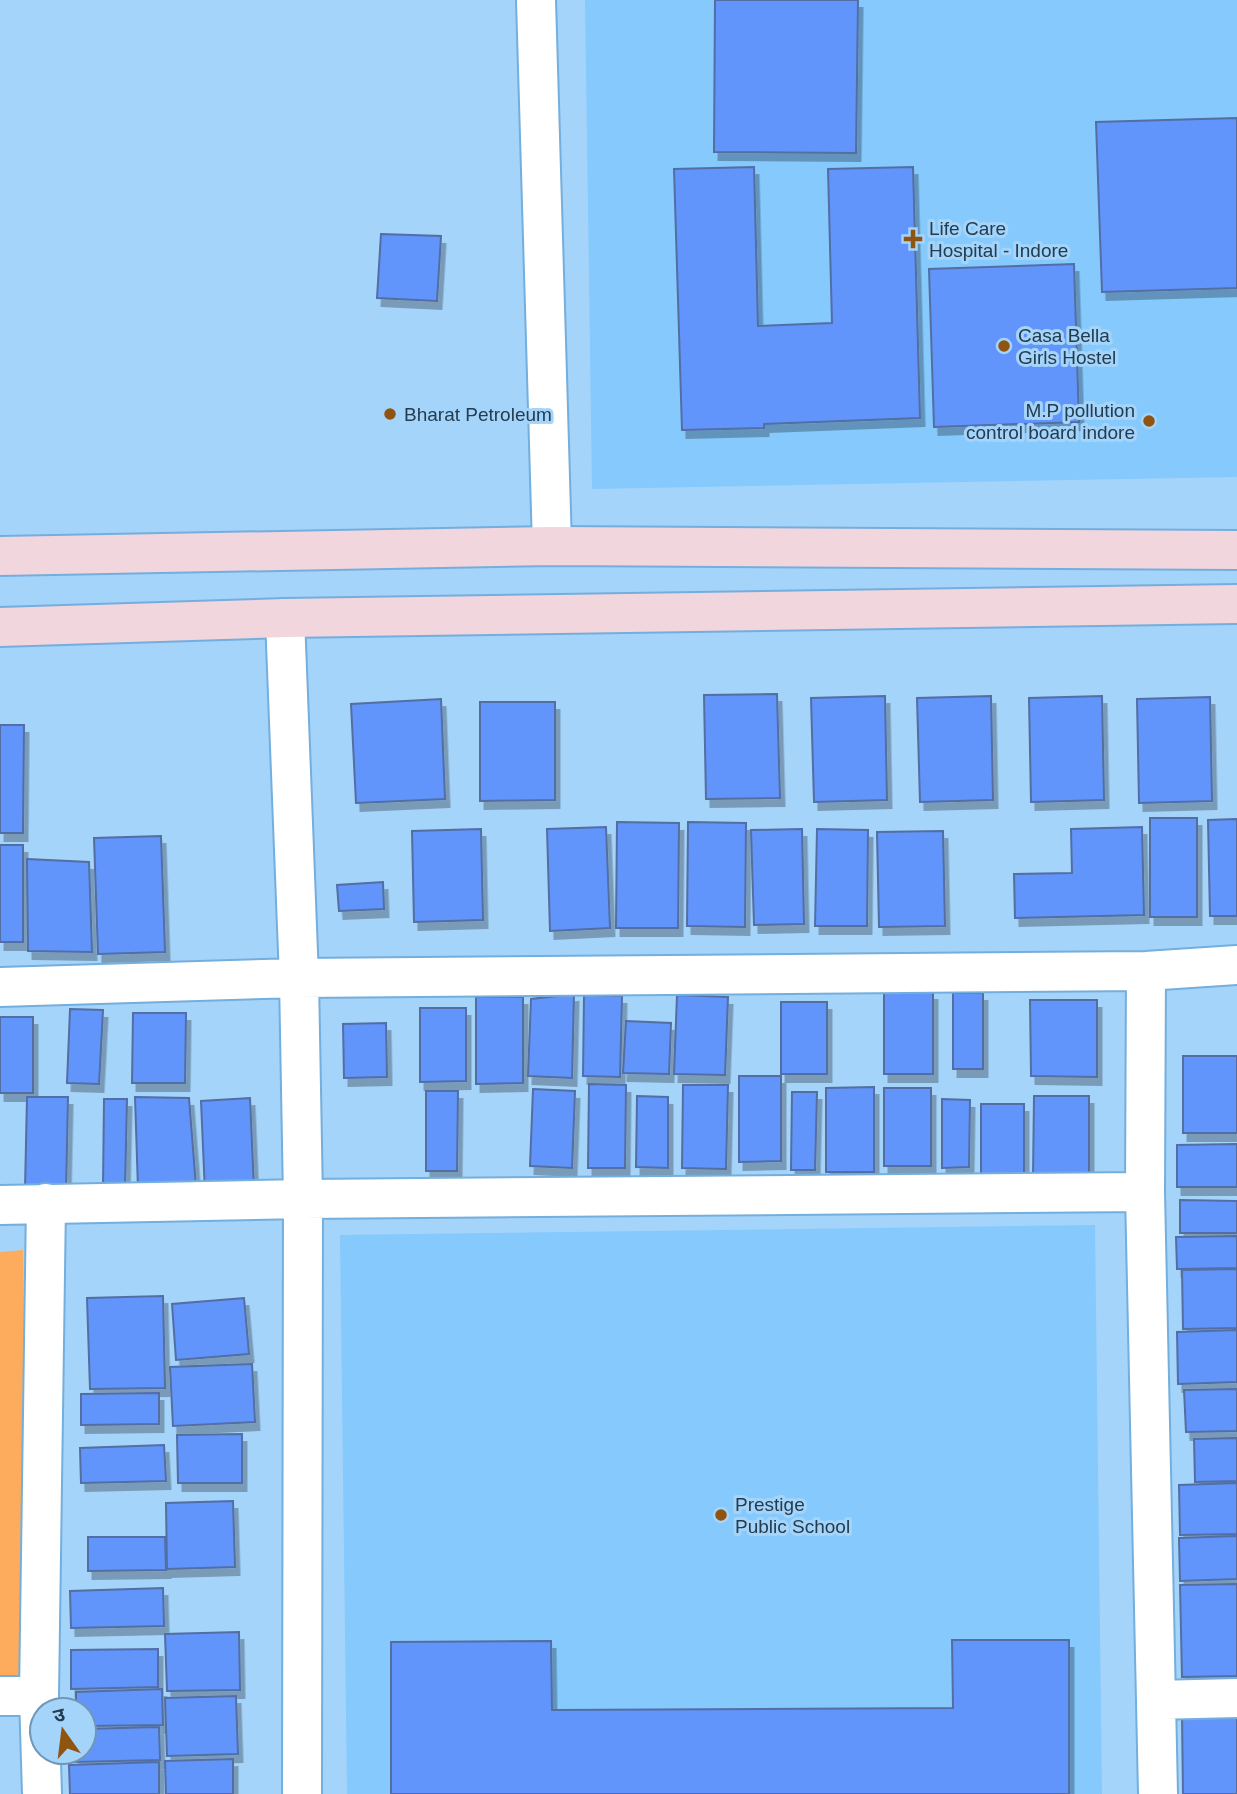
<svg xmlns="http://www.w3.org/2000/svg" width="1237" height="1794" font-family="Helvetica,'Noto Sans Devanagari',sans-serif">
<defs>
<filter id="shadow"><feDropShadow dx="4.5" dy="8" stdDeviation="0" flood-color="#0004"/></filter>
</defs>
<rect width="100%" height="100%" fill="#a5d4fa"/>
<!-- built -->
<path fill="#86c9fd" d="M 585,0 L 1237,0 L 1237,477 L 592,489 Z
M 1095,1225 L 1102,1794 L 347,1794 L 340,1235 Z"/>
<!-- green -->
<path fill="#fdac5d" d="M 23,1250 L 28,1677 L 0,1678 L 0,1252 Z"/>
<!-- building -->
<path fill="#6295fb" stroke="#526ea3" stroke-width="2" filter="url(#shadow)" d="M 715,0 L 858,0 L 856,153 L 714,152 Z
M 1237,118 L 1237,288 L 1102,292 L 1096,122 Z
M 754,167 L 758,326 L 832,323 L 828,169 L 913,167 L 920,418 L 764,424 L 764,428 L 682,430 L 674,169 Z
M 381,234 L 441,236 L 437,301 L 377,298 Z
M 1074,264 L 1079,422 L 934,427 L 929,269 Z
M 777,694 L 780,798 L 706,799 L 704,695 Z
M 885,696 L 887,800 L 814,802 L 811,698 Z
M 991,696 L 993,800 L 920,802 L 917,698 Z
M 1102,696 L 1104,800 L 1031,802 L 1029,698 Z
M 1210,697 L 1212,801 L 1139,803 L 1137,699 Z
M 441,699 L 445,799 L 356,803 L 351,704 Z
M 480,702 L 555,702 L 555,800 L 480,801 Z
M 0,725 L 24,725 L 23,833 L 0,833 Z
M 1150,818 L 1197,818 L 1197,917 L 1150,917 Z
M 1237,819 L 1237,916 L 1210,916 L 1208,820 Z
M 617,822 L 679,823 L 678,928 L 616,928 Z
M 688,822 L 746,823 L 745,927 L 687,926 Z
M 606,827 L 610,928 L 550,931 L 547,829 Z
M 1142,827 L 1144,915 L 1015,918 L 1014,874 L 1072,873 L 1071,829 Z
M 481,829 L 483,920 L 414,922 L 412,831 Z
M 802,829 L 804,924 L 754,925 L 751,830 Z
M 817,829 L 868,830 L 867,926 L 815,926 Z
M 943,831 L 945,926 L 879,927 L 877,832 Z
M 161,836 L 165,952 L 98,954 L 94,838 Z
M 0,845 L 23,845 L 23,942 L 0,942 Z
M 27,859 L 89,862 L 92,952 L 28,951 Z
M 383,882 L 384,909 L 339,911 L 337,885 Z
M 884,992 L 933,992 L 933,1074 L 884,1074 Z
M 953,993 L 983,993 L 983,1069 L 953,1069 Z
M 574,994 L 572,1078 L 528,1076 L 531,999 Z
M 584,995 L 622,996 L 620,1077 L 583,1076 Z
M 677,995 L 728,997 L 725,1075 L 674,1074 Z
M 476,997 L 523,997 L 523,1083 L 476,1084 Z
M 1030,1000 L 1097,1000 L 1097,1077 L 1031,1076 Z
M 781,1002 L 827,1002 L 827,1074 L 781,1074 Z
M 420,1008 L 466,1008 L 466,1081 L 420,1082 Z
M 70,1009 L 103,1010 L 99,1084 L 67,1083 Z
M 133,1013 L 186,1013 L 185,1083 L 132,1083 Z
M 0,1017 L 33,1017 L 33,1093 L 0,1093 Z
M 626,1021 L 671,1023 L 669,1074 L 623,1073 Z
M 386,1023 L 387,1077 L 344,1078 L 343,1024 Z
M 1183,1056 L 1237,1056 L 1237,1133 L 1183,1133 Z
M 739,1076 L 781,1076 L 781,1161 L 739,1162 Z
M 589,1084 L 626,1085 L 625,1168 L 588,1168 Z
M 683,1085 L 728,1085 L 726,1169 L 682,1168 Z
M 874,1087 L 874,1172 L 826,1172 L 826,1088 Z
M 884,1088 L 931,1088 L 931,1166 L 884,1166 Z
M 533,1089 L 575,1091 L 572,1168 L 530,1166 Z
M 426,1091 L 458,1091 L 457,1171 L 426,1171 Z
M 792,1092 L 817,1092 L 815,1170 L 791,1170 Z
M 637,1096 L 668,1097 L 668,1168 L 636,1167 Z
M 1034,1096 L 1089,1096 L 1089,1177 L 1033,1177 Z
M 27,1097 L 68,1097 L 66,1190 L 25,1189 Z
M 135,1097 L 189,1098 L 196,1187 L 138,1189 Z
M 250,1098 L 254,1190 L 205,1193 L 201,1101 Z
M 104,1099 L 127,1099 L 125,1187 L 103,1186 Z
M 942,1099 L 970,1100 L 969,1167 L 942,1168 Z
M 981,1104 L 1024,1104 L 1024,1175 L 981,1175 Z
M 1237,1144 L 1237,1187 L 1177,1187 L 1177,1145 Z
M 1180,1200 L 1237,1201 L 1237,1233 L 1180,1233 Z
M 1237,1236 L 1237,1268 L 1177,1269 L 1176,1237 Z
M 1237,1269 L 1237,1328 L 1183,1329 L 1182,1270 Z
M 163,1296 L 165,1388 L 90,1389 L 87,1298 Z
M 244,1298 L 249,1354 L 176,1360 L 172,1304 Z
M 1237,1330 L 1237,1382 L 1178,1384 L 1177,1332 Z
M 252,1364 L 255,1422 L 173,1426 L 170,1367 Z
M 1237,1389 L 1237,1431 L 1186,1432 L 1184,1390 Z
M 159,1393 L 159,1424 L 81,1425 L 81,1394 Z
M 242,1434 L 242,1483 L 178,1483 L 177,1435 Z
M 1237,1438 L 1237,1481 L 1195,1482 L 1194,1439 Z
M 164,1445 L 166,1481 L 81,1483 L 80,1448 Z
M 1237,1483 L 1237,1534 L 1180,1535 L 1179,1485 Z
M 233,1501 L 235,1567 L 167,1569 L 166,1503 Z
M 1237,1536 L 1237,1579 L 1180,1581 L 1179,1538 Z
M 88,1537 L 165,1537 L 166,1570 L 88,1571 Z
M 1237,1584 L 1237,1676 L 1182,1677 L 1180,1585 Z
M 163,1588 L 164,1626 L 71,1628 L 70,1591 Z
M 239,1632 L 240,1690 L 167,1691 L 165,1634 Z
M 952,1640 L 1069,1640 L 1069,1794 L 391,1794 L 391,1642 L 551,1641 L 552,1710 L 953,1708 Z
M 158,1649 L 158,1687 L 71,1689 L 71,1650 Z
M 162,1689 L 163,1725 L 84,1726 L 84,1710 L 76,1710 L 76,1692 Z
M 236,1696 L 238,1754 L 167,1756 L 165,1698 Z
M 1182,1716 L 1237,1716 L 1237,1794 L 1183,1794 Z
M 159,1727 L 160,1760 L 75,1762 L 75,1752 L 84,1752 L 84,1729 Z
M 233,1759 L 233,1794 L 166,1794 L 165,1761 Z
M 159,1762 L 159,1794 L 70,1794 L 69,1765 Z"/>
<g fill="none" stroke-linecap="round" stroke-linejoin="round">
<defs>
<path id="minor" d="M 536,0 L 552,546
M 285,618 L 299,978 L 303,1199 L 302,1794
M 1146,971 L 1145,1192 L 1158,1794
M 0,987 L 299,978 L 1146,971 L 1237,965
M 0,1205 L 303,1199 L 1145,1192
M 0,1696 L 39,1696
M 1156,1700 L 1237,1698
M 42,1794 L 39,1696 L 46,1203"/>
<path id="secondary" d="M 0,556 L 552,546 L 1237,550
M 0,627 L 285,618 L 1237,604"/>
</defs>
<!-- minor casing -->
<use href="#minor" stroke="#74aedc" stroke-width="42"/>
<!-- secondary casing -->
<use href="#secondary" stroke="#74aedc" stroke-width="42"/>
<!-- minor -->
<use href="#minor" stroke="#fff" stroke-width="38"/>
<!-- secondary -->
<use href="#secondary" stroke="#f1d6de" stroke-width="38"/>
</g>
<!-- markers -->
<g fill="#8e5410" stroke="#a5d4fa" stroke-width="2.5">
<path d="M909.5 228.5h7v7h7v7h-7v7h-7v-7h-7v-7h7z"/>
<circle cx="1004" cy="346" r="7"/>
<circle cx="390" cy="414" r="7"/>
<circle cx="1149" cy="421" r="7"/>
<circle cx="721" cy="1515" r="7"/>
</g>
<g text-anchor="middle" stroke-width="6" stroke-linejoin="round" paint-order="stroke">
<!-- poi labels -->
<g font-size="19" fill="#233c4f" stroke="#a5d4fa" text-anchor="start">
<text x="929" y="235">Life Care<tspan x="929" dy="22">Hospital - Indore</tspan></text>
<text x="1018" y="342">Casa Bella<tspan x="1018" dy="22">Girls Hostel</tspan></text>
<text x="1135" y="417" text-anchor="end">M.P pollution<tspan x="1135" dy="22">control board indore</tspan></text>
<text x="404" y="421">Bharat Petroleum</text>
<text x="735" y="1511">Prestige<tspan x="735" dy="22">Public School</tspan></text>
</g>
</g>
<!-- north arrow -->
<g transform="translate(63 1731) rotate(346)"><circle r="33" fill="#a5d4fa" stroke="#7197b6" stroke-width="2"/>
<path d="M0-5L12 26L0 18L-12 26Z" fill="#8e5410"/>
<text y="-10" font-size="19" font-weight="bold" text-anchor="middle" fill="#233c4f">उ</text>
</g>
</svg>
